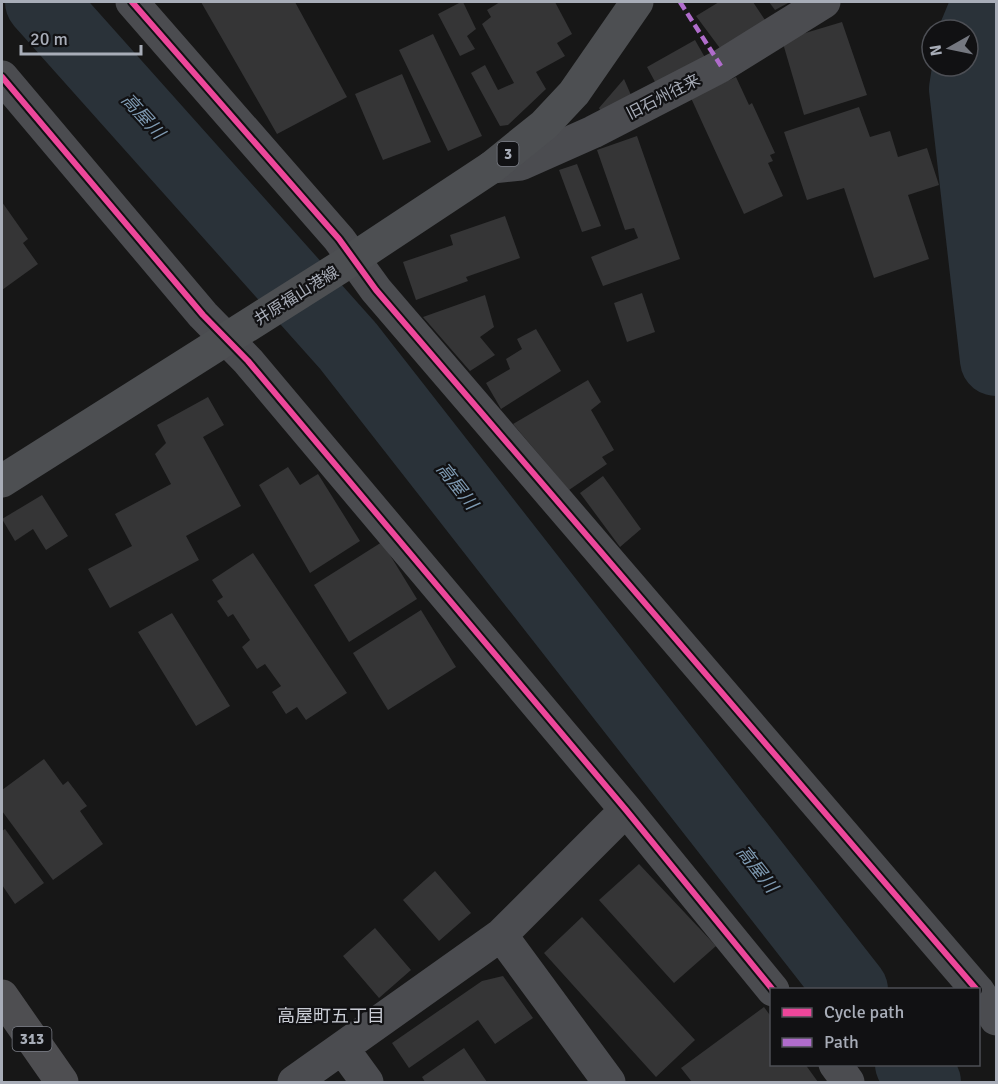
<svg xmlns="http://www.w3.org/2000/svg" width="998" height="1084" font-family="Signika,'Noto Sans JP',sans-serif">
<rect width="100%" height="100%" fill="#171717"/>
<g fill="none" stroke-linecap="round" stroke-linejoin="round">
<!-- river -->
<path stroke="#2a3239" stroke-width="72" d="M 41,2 L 348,346 L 852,990
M 988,2 L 973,38 L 965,89 L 996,360
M 911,1064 L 925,1082"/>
</g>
<!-- building -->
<path fill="#353536" d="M 201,2 L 295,2 L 347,97 L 277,134 Z
M 461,2 L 463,2 L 476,29 L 467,36 L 475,49 L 460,56 L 438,14 Z
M 500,2 L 555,2 L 572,34 L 557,43 L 565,56 L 536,72 L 546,89 L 508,125 L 500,126 L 471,73 L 485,65 L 498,90 L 514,83 L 482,24 L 491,17 L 487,10 Z
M 719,2 L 753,2 L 765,20 L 722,51 L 696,16 Z
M 769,2 L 790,2 L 775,10 Z
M 842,22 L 867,95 L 804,115 L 782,40 Z
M 433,34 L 482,136 L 448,151 L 399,50 Z
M 695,40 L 707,61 L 660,91 L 647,67 Z
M 402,74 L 431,142 L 383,160 L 355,94 Z
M 736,77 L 749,105 L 752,103 L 775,153 L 770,155 L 773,161 L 768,163 L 783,196 L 744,214 L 691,98 Z
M 624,79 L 634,102 L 606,121 L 599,108 Z
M 859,107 L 870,137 L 890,131 L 898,157 L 927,148 L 939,185 L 908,195 L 929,259 L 874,278 L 844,188 L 807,200 L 784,132 Z
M 637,136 L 680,259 L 603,286 L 591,257 L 638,238 L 634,228 L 625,230 L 597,150 Z
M 577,164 L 601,226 L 582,232 L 559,170 Z
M 2,202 L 28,239 L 23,243 L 38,264 L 2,290 Z
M 505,216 L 520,258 L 466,277 L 468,281 L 416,300 L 403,262 L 453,245 L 450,235 Z
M 642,293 L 655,332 L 627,342 L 614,303 Z
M 485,295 L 494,327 L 480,337 L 495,355 L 470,371 L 423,317 Z
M 536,329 L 561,371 L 501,409 L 486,383 L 510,369 L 506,359 L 522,349 L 517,339 Z
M 588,380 L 601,402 L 591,410 L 614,450 L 602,457 L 607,464 L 569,490 L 513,424 Z
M 208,397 L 224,425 L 203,437 L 241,506 L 186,536 L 199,560 L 110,608 L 88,569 L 132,546 L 115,514 L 171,484 L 155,454 L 166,443 L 157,425 Z
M 288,467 L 300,485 L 318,474 L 360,541 L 310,573 L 259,485 Z
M 603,476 L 641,529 L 620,547 L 580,493 Z
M 42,495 L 68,536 L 46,550 L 33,529 L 15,541 L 2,519 Z
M 382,542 L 417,599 L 349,642 L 314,585 Z
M 253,553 L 347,693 L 306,720 L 297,707 L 286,714 L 272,692 L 281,686 L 265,664 L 257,669 L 242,647 L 250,640 L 233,614 L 228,617 L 217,601 L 223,597 L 212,580 Z
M 421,610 L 456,667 L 388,710 L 353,653 Z
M 172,613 L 230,706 L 196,726 L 138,632 Z
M 44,759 L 63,785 L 68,781 L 87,806 L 80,811 L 103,844 L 53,880 L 2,811 L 2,790 Z
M 5,829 L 44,883 L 15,904 L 2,885 L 2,831 Z
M 639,864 L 716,946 L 674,983 L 599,900 Z
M 435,871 L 471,913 L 439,941 L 403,900 Z
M 582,917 L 695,1040 L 656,1077 L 544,953 Z
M 375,928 L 411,970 L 379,998 L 343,956 Z
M 503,976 L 533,1018 L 495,1044 L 478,1020 L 409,1068 L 392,1043 L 482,981 Z
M 764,1007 L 772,1018 L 772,1064 L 805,1064 L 818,1082 L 692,1082 L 681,1068 Z
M 464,1048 L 487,1082 L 425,1082 L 422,1077 Z"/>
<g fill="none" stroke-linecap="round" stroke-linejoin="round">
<!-- minor -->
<path stroke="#4b4c50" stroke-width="33" d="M 132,2 L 339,239 L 376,290 L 977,990
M 2,77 L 203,315 L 248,361 L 626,810 L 773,990
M 492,167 L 521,164 L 593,132 L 721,66 L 824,2
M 501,935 L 609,1082
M 978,991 L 996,1019
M 343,1049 L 367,1082
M 835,1064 L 848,1082
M 294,1082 L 501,935 L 626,810"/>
<!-- major -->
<path stroke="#4d4f52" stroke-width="33" d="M 2,481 L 353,259 L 492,167 L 544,125 L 574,93 L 637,2"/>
<!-- highway -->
<path stroke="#4e4e51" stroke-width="33" d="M 2,996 L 62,1082"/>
<!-- quiet -->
<path stroke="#b06ccc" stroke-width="4.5" stroke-dasharray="9 4.5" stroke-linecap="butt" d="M 680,2 L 721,66"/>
<defs>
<path id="cycleway" d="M 132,2 L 339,239 L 376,290 L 977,990
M 2,77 L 203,315 L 248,361 L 626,810 L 773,990"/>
</defs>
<!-- cycleway casing -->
<use href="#cycleway" stroke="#111113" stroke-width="10"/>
<!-- cycleway -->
<use href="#cycleway" stroke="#ed469a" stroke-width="6"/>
</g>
<g text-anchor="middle" stroke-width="4.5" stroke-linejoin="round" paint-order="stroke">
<!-- shield labels -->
<g fill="#111113" stroke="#7b7e86" stroke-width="1.5">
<rect x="497.5" y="142" width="21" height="24" rx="4.5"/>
<rect x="12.5" y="1027" width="39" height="24" rx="4.5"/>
</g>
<g font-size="15" font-weight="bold" fill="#a8adb8">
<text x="508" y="159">3</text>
<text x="32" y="1044">313</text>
</g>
<!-- street labels -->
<g font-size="16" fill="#a8adb8" stroke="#111113">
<text transform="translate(663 96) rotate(-27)" y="6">旧石州往来</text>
<text transform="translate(296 295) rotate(-32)" y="6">井原福山港線</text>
</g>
<!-- water labels -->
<g font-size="18" font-style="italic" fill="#7f9bb3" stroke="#111113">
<text transform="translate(143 116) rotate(48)" y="6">高屋川</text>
<text transform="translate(457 486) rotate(52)" y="6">高屋川</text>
<text transform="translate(757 869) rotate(52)" y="6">高屋川</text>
</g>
<!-- neighbourhood labels -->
<g font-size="18" fill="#c9ccd4" stroke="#111113">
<text x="331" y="1022">高屋町五丁目</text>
</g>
</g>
<!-- border -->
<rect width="998" height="1084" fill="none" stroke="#a8adb8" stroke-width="6"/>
<!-- legend -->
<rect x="770" y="988" width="210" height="78" fill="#111113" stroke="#4d4f55" stroke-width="1.5"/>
<rect x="782" y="1008" width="30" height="9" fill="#ed469a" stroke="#4d4f55" stroke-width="1.5"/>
<text x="824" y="1018" font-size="18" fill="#a8adb8">Cycle path</text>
<rect x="782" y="1038" width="30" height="9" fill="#b06ccc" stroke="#4d4f55" stroke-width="1.5"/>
<text x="824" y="1048" font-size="18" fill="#a8adb8">Path</text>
<!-- north arrow -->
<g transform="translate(950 48) rotate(261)"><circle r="28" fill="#111113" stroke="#4d4f55" stroke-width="1.5"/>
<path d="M0-4.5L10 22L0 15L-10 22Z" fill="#757880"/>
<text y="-9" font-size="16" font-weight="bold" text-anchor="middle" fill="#a8adb8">N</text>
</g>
<!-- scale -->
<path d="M21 45v9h120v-9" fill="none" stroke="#a8adb8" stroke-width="3"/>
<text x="30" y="45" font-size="18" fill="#a8adb8" stroke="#111113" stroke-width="4.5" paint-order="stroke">20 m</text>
</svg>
